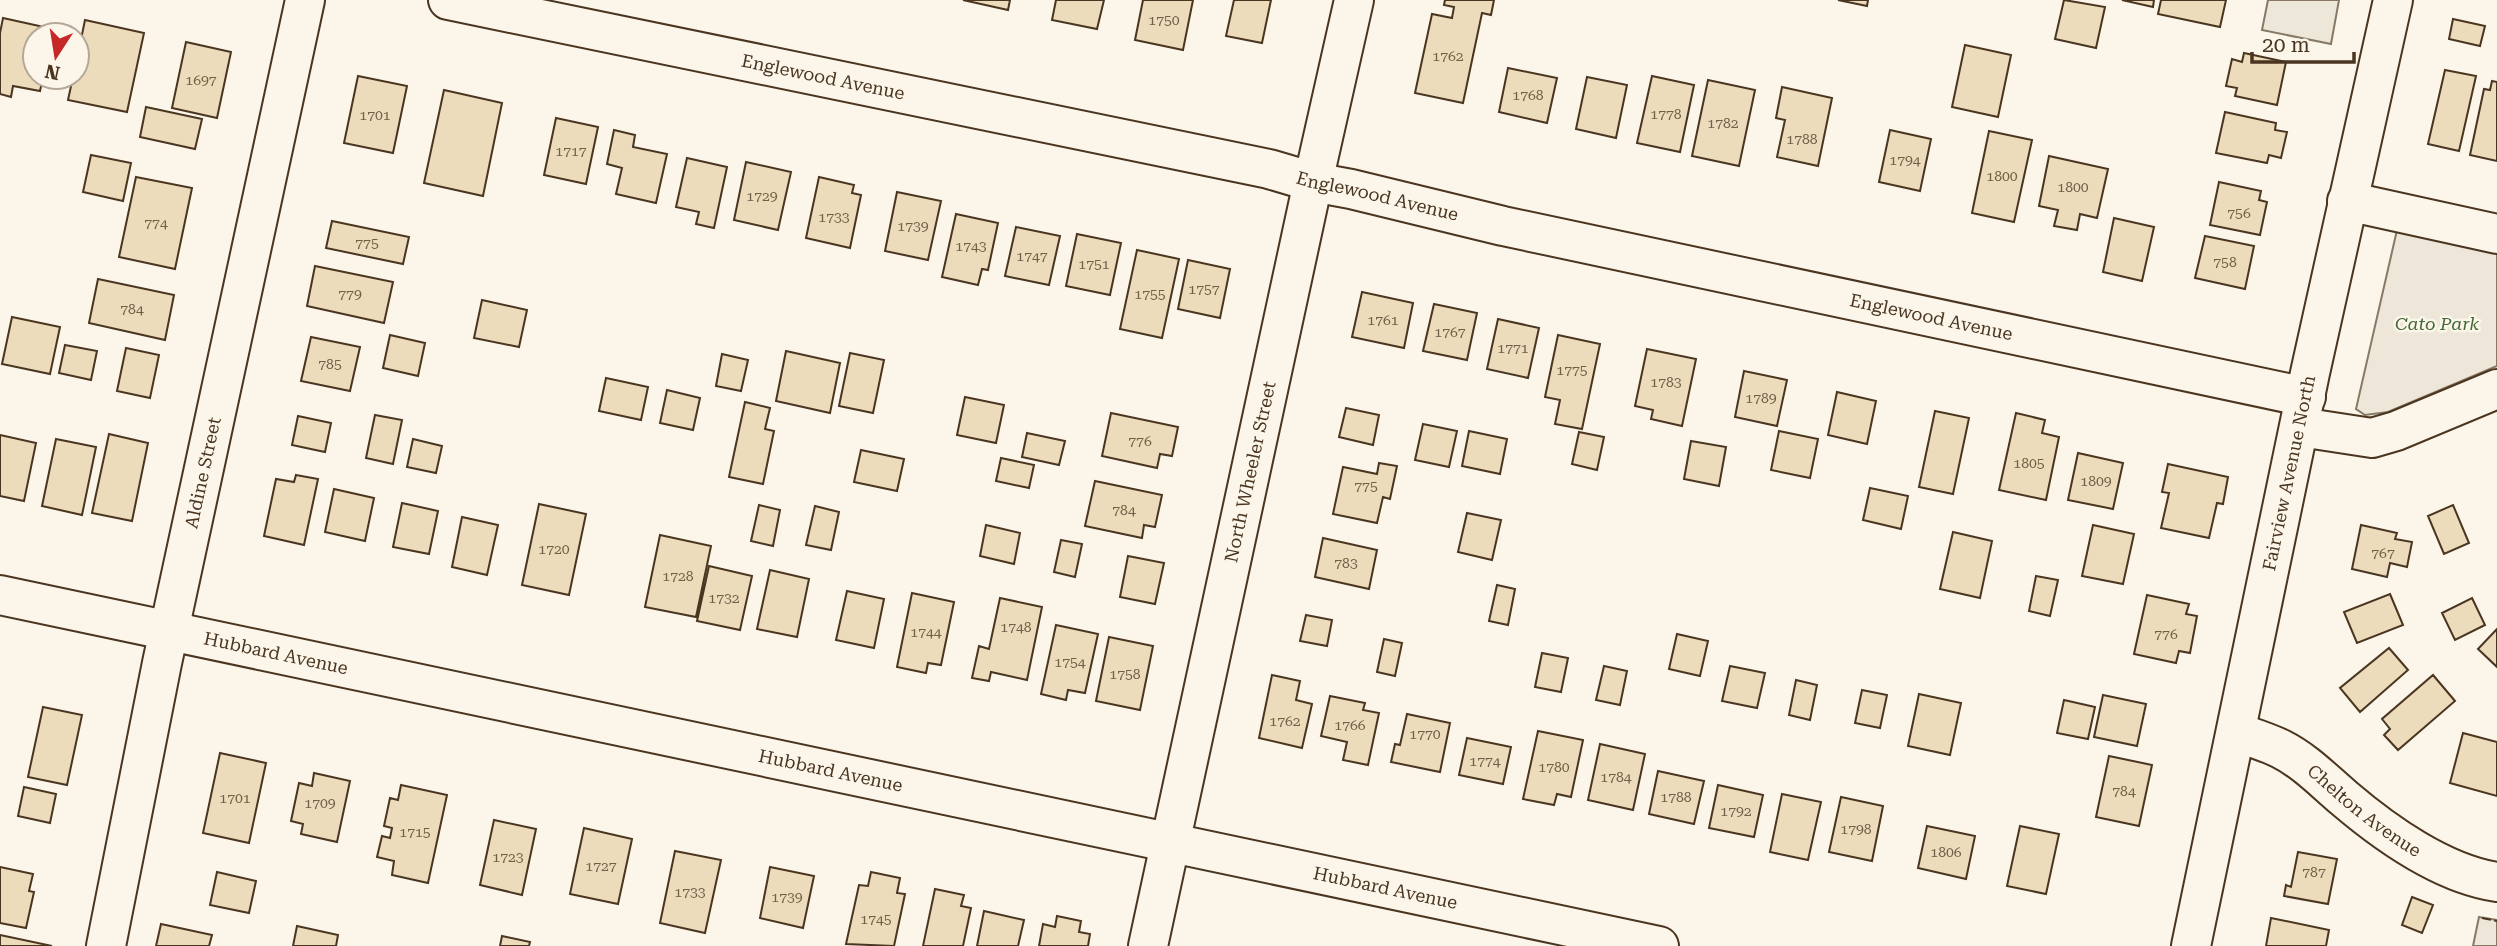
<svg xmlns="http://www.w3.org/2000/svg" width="2497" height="946" font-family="'Roboto Serif',serif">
<rect width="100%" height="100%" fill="#fbf6e9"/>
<!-- green -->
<path fill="#ede6d9" stroke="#887966" stroke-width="2" d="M 2397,230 L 2497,251 L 2497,366 L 2388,412 L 2365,415 L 2356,409 Z
M 2479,917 L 2497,920 L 2497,946 L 2473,946 Z"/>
<!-- parking -->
<path fill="#ede7d9" stroke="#887966" stroke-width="2" d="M 2268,0 L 2339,0 L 2331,44 L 2262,30 Z"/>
<!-- building -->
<path fill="#ecdcbc" stroke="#4a3520" stroke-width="2" d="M 963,0 L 1010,0 L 1008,10 Z
M 1056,0 L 1104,0 L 1097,29 L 1052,20 Z
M 1143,0 L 1193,0 L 1183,50 L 1135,40 Z
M 1234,0 L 1271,0 L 1262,43 L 1226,36 Z
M 1445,0 L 1494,0 L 1491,15 L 1482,13 L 1463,103 L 1415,93 L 1432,14 L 1452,18 L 1454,7 L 1444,5 Z
M 1838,0 L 1868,0 L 1867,6 Z
M 2064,0 L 2105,7 L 2096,48 L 2055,39 Z
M 2122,0 L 2154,0 L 2153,7 Z
M 2161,0 L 2226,0 L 2220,27 L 2158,14 Z
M 3,18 L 53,29 L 52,35 L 35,35 L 35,77 L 43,77 L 40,91 L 13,86 L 11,97 L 0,94 L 0,33 Z
M 2453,19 L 2485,26 L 2480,46 L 2449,39 Z
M 85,20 L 144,33 L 127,112 L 68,100 L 73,77 L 77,77 L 77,59 Z
M 186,42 L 231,52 L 217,118 L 172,108 Z
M 1965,45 L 2011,55 L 1998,117 L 1952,107 Z
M 2244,53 L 2286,62 L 2277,105 L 2235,96 L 2237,88 L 2226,86 L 2232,59 L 2242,62 Z
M 1508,68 L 1557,78 L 1547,123 L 1499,112 Z
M 2445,70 L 2476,76 L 2459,151 L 2428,144 Z
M 358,76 L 407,86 L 393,153 L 344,143 Z
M 1652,76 L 1694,85 L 1680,152 L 1637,143 Z
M 1587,77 L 1627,85 L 1616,138 L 1576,129 Z
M 1708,80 L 1755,90 L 1739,166 L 1692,156 Z
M 2492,81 L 2497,82 L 2497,161 L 2470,155 L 2484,89 L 2490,90 Z
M 1782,87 L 1832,98 L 1818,166 L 1777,157 L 1785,120 L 1776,118 Z
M 444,90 L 502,103 L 483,196 L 424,183 Z
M 146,107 L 202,119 L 195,149 L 140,137 Z
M 2225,112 L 2276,123 L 2275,130 L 2287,132 L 2281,158 L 2269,155 L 2267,163 L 2216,153 Z
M 556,118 L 598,127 L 586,184 L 544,175 Z
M 614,130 L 635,135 L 633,147 L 667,154 L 656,203 L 616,194 L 622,168 L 607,164 Z
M 1890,130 L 1931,139 L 1920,191 L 1879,182 Z
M 1989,131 L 2032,140 L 2014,222 L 1972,213 Z
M 91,155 L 131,163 L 123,201 L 83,192 Z
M 2049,156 L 2108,169 L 2097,218 L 2080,214 L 2077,230 L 2054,226 L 2058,210 L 2039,206 Z
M 687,158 L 727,167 L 714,228 L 696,224 L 699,212 L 676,207 Z
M 746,162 L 791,172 L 778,230 L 734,220 Z
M 136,177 L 192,188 L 175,269 L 119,257 Z
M 819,177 L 854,185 L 852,193 L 861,195 L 850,248 L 806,238 Z
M 2219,182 L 2261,191 L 2259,200 L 2267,202 L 2260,235 L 2210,225 Z
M 897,192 L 941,201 L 928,260 L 885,251 Z
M 956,214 L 998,223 L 988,270 L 982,269 L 978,285 L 942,277 Z
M 2114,218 L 2154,227 L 2142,281 L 2103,272 Z
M 332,221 L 409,237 L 403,264 L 326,248 Z
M 1016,227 L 1060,236 L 1049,285 L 1005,276 Z
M 1077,234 L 1121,243 L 1110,295 L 1066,286 Z
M 2205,236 L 2254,246 L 2245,289 L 2195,278 Z
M 1137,250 L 1179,259 L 1162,338 L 1120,329 Z
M 1188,260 L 1230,269 L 1220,318 L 1178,309 Z
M 315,266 L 393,282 L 384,323 L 307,306 Z
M 98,279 L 174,295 L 165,340 L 89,323 Z
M 1362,292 L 1413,303 L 1404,348 L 1352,337 Z
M 482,300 L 527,310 L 519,347 L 474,338 Z
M 1434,304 L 1477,313 L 1467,360 L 1423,351 Z
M 12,317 L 60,327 L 50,374 L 2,364 Z
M 1498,319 L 1539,328 L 1528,378 L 1487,369 Z
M 390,335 L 425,343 L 418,376 L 383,368 Z
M 1558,335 L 1600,344 L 1582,429 L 1555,424 L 1560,400 L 1545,397 Z
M 311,337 L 360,347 L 350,391 L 301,381 Z
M 65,345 L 97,351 L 91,380 L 59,373 Z
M 126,348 L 159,355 L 150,398 L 117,391 Z
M 1647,349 L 1696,359 L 1682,426 L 1651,419 L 1653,410 L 1635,406 Z
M 786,351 L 840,363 L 830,413 L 776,401 Z
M 850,353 L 884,360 L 873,413 L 839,406 Z
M 722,354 L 748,360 L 741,391 L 716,386 Z
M 1744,371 L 1787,380 L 1777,426 L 1735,417 Z
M 606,378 L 648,387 L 641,420 L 599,411 Z
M 667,390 L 700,398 L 693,430 L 660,423 Z
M 1837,392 L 1876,401 L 1867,444 L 1828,435 Z
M 965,397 L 1004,405 L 996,443 L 957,435 Z
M 745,402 L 770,408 L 765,429 L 774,431 L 763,484 L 729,477 Z
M 1346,408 L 1379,415 L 1373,445 L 1339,437 Z
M 1935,411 L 1969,418 L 1953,494 L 1919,487 Z
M 1111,413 L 1178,427 L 1172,456 L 1160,454 L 1157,468 L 1102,456 Z
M 2016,413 L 2045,420 L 2042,433 L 2059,437 L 2046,500 L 1999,490 Z
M 375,415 L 402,420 L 393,464 L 366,458 Z
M 298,416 L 331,423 L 325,452 L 292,445 Z
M 1423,424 L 1457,431 L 1449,467 L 1415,460 Z
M 1469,431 L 1507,439 L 1500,474 L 1462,466 Z
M 1779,431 L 1818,439 L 1810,478 L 1771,470 Z
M 1579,432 L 1604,437 L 1597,470 L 1572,464 Z
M 1027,433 L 1065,441 L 1059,465 L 1022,457 Z
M 109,434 L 148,443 L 132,521 L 92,513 Z
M 0,435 L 36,443 L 24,501 L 0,496 Z
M 56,439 L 96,447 L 82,515 L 42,506 Z
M 413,439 L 442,446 L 436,473 L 407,467 Z
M 1691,441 L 1726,447 L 1719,486 L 1684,479 Z
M 861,450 L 904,459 L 897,491 L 854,482 Z
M 2078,453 L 2123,463 L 2113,509 L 2068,500 Z
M 1001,458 L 1034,465 L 1029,488 L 996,481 Z
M 1379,463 L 1397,466 L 1390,499 L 1383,497 L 1377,523 L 1333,514 L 1343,467 L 1377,474 Z
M 2168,464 L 2228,477 L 2223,504 L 2217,503 L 2209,538 L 2161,528 L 2169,493 L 2162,492 Z
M 296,475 L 318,479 L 304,545 L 264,536 L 276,479 L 294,482 Z
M 1095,481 L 1162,495 L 1155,527 L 1144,525 L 1142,538 L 1085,526 Z
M 1870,488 L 1908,496 L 1901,529 L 1863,520 Z
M 334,489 L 374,498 L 365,541 L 325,532 Z
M 402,503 L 438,511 L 429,554 L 393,547 Z
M 539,504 L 586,514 L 569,595 L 522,585 Z
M 759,505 L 780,510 L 773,546 L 751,541 Z
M 2453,505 L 2469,543 L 2444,554 L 2428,516 Z
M 815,506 L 839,512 L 831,550 L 806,545 Z
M 1467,513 L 1501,520 L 1492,560 L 1458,552 Z
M 462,517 L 498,525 L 487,575 L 452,567 Z
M 986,525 L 1020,533 L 1014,564 L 980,556 Z
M 2093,525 L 2134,534 L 2123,584 L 2082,576 Z
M 2361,525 L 2397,533 L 2395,539 L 2412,542 L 2407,567 L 2390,563 L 2387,577 L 2352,569 Z
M 1953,532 L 1992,541 L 1980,598 L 1940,589 Z
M 660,535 L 711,546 L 696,617 L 645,607 Z
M 1323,538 L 1377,550 L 1369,589 L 1315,577 Z
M 1061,540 L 1082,544 L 1075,577 L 1054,572 Z
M 1128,556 L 1164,563 L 1155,604 L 1120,597 Z
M 709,566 L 752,576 L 740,630 L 697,621 Z
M 770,570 L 809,579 L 797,637 L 757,629 Z
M 2036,576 L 2058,580 L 2050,616 L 2029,611 Z
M 1497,585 L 1515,589 L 1508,625 L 1489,621 Z
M 847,591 L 884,599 L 874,648 L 836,640 Z
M 912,593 L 954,602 L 941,665 L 928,663 L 926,673 L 897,667 Z
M 2390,594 L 2403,625 L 2357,643 L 2344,612 Z
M 2147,595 L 2189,604 L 2186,614 L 2197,616 L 2190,653 L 2179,651 L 2176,663 L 2134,654 Z
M 1000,598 L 1042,607 L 1027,680 L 991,672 L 989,681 L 972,678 L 979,646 L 989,649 Z
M 2472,598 L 2485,625 L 2455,640 L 2442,613 Z
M 1306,615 L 1332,620 L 1327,646 L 1300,641 Z
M 1056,625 L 1098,634 L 1085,693 L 1068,690 L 1066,700 L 1041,694 Z
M 2497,629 L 2497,667 L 2478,649 Z
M 1677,634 L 1708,641 L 1700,676 L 1669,669 Z
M 1109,637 L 1153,646 L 1140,710 L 1096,701 Z
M 1384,639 L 1402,643 L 1395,676 L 1377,672 Z
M 2389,648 L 2408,670 L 2360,712 L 2340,688 Z
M 1542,653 L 1568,658 L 1561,692 L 1535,687 Z
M 1604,666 L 1627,671 L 1620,705 L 1596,700 Z
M 1730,666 L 1765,673 L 1757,708 L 1722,701 Z
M 1272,675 L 1300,681 L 1296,700 L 1312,704 L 1302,748 L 1259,738 Z
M 2433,675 L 2455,701 L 2398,750 L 2384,735 L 2390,729 L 2382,719 Z
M 1796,680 L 1817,685 L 1810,720 L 1789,715 Z
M 1862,690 L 1887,695 L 1880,728 L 1855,723 Z
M 1919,694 L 1961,703 L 1950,755 L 1908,746 Z
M 2103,695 L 2146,704 L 2137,746 L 2094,737 Z
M 1330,696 L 1365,703 L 1363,710 L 1379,713 L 1368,765 L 1343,760 L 1347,742 L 1321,736 Z
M 2064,700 L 2095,707 L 2088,739 L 2057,733 Z
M 43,707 L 82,715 L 67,785 L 28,777 Z
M 1407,714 L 1450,723 L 1440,772 L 1391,762 L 1395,744 L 1400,745 Z
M 1538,731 L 1583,740 L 1571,797 L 1557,794 L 1554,805 L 1523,799 Z
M 2463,733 L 2497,742 L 2497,796 L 2450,783 Z
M 1467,738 L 1511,747 L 1503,784 L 1459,775 Z
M 1600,744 L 1645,754 L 1633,810 L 1588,800 Z
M 220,753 L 266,763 L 249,843 L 203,833 Z
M 2109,756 L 2152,765 L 2139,826 L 2096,817 Z
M 1658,771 L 1704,781 L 1694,824 L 1649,814 Z
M 314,773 L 350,781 L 337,842 L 301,834 L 303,824 L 291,821 L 299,783 L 312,786 Z
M 401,785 L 447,795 L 428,883 L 392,875 L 394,861 L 377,857 L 382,836 L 390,838 L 392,828 L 384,826 L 390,798 L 398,800 Z
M 1718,785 L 1763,795 L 1754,837 L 1709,828 Z
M 24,787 L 56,794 L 50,823 L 18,816 Z
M 1782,794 L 1821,802 L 1808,860 L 1770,852 Z
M 1841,797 L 1883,806 L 1872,861 L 1829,852 Z
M 494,820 L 536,829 L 522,895 L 480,885 Z
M 1927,826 L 1975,836 L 1966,879 L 1918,868 Z
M 2020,826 L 2059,834 L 2046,894 L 2007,886 Z
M 584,828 L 632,839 L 618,904 L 570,894 Z
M 675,851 L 721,860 L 705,933 L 660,923 Z
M 2298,852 L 2337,859 L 2328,904 L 2284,896 L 2286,885 L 2291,887 Z
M 0,867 L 33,874 L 29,891 L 34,892 L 26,928 L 0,923 Z
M 770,867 L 814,876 L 803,928 L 760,918 Z
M 217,872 L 256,881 L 249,913 L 210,905 Z
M 871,872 L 900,878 L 897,893 L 905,894 L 894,946 L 846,944 L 859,885 L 868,886 Z
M 935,889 L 964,895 L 961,906 L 971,908 L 963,946 L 923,946 Z
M 2412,897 L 2433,905 L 2422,933 L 2402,925 Z
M 984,911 L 1024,920 L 1018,946 L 977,946 Z
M 1057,916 L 1081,921 L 1079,932 L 1090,934 L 1088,946 L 1039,946 L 1043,924 L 1055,927 Z
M 2271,918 L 2329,930 L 2326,946 L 2266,946 Z
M 161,924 L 212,935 L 209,946 L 156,946 Z
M 297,926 L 338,935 L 336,946 L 293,946 Z
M 0,935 L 52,946 L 0,946 Z
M 502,936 L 530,942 L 529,946 L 500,946 Z"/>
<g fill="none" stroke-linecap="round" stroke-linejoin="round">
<defs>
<g id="minor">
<path id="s1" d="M 448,0 L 1269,169 L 1313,182 L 1351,189 L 1503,226 L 2306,397"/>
<path d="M 2347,201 L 2497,234"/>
<path d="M 2300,427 L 2372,438 L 2396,431 L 2497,389"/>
<path id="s2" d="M 0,595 L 1659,946"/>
<path id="s3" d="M 2236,732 C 2250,737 2267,742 2281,749 C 2305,761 2324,781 2344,798 C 2385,833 2443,874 2497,882"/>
<path id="s4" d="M 106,946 L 162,663 L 305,0"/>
<path id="s5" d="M 1148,946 L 1313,182 L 1354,0"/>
<path id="s6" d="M 2191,946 L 2310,373 L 2393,0"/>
</g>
</defs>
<!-- minor casing -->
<use href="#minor" stroke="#4a3520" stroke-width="42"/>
<!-- minor -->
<use href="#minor" stroke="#fbf6e9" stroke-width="38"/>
<!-- fence -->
<path stroke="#4a3520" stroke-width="2" stroke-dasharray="9 3.5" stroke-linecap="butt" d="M 2482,918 L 2497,921"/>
</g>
<g text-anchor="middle" stroke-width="5" stroke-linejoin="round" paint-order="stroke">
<!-- number labels -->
<g font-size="14" fill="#725f47">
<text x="1164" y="25">1750</text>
<text x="1448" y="61">1762</text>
<text x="201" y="85">1697</text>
<text x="1528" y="100">1768</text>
<text x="1666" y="119">1778</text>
<text x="375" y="120">1701</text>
<text x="1723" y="128">1782</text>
<text x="1802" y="144">1788</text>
<text x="571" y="156">1717</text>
<text x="1905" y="165">1794</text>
<text x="2002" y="181">1800</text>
<text x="2073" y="192">1800</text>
<text x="762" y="201">1729</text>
<text x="2239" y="218">756</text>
<text x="834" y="222">1733</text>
<text x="156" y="228">774</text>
<text x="913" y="231">1739</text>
<text x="367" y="248">775</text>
<text x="971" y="251">1743</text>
<text x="1032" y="261">1747</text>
<text x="2225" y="267">758</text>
<text x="1094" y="269">1751</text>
<text x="1204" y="294">1757</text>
<text x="350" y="299">779</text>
<text x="1150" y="299">1755</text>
<text x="132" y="314">784</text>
<text x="1383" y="325">1761</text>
<text x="1450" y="337">1767</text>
<text x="1513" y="353">1771</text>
<text x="330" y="369">785</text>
<text x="1572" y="375">1775</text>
<text x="1666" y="387">1783</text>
<text x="1761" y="403">1789</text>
<text x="1140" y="446">776</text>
<text x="2029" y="468">1805</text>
<text x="2096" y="486">1809</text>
<text x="1366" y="491">775</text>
<text x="1124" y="515">784</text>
<text x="554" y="554">1720</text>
<text x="2383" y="558">767</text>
<text x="1346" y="568">783</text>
<text x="678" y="581">1728</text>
<text x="724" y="603">1732</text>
<text x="1016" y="632">1748</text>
<text x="926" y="637">1744</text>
<text x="2166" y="639">776</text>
<text x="1070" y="667">1754</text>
<text x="1125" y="679">1758</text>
<text x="1285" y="726">1762</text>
<text x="1350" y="730">1766</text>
<text x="1425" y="739">1770</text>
<text x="1485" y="766">1774</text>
<text x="1554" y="772">1780</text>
<text x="1616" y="782">1784</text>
<text x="2124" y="796">784</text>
<text x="1676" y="802">1788</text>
<text x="235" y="803">1701</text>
<text x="320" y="808">1709</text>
<text x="1736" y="816">1792</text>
<text x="1856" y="834">1798</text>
<text x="415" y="837">1715</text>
<text x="1946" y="857">1806</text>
<text x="508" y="862">1723</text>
<text x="601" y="871">1727</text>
<text x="2314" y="877">787</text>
<text x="690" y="897">1733</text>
<text x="787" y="902">1739</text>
<text x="876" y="924">1745</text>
</g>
<!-- street labels -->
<g font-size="18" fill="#4a3520" stroke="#fbf6e9">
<text dy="6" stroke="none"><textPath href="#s1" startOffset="383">Englewood Avenue</textPath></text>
<text dy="6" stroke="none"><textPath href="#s1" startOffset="950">Englewood Avenue</textPath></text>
<text dy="6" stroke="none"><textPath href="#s1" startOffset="1517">Englewood Avenue</textPath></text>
<text dy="6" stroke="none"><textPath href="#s4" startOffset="483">Aldine Street</textPath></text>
<text dy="6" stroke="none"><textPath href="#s5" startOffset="485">North Wheeler Street</textPath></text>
<text dy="6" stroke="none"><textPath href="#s6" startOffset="483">Fairview Avenue North</textPath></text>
<text dy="6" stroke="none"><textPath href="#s2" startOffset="282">Hubbard Avenue</textPath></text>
<text dy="6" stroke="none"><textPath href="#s2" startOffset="849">Hubbard Avenue</textPath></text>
<text dy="6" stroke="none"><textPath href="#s3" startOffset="152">Chelton Avenue</textPath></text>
<text dy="6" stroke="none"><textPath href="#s2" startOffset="1416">Hubbard Avenue</textPath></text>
</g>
<!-- park labels -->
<g font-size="18" font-style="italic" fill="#436837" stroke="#fbf6e9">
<text x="2437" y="330">Cato Park</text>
</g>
</g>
<!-- north arrow -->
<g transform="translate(56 56) rotate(192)"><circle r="33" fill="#fbf6e9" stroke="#b4a999" stroke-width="2"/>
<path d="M0-5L12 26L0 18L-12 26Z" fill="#c62828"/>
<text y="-10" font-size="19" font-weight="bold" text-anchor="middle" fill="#4a3520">N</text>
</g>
<!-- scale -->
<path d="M2252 52v10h102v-10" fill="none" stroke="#4a3520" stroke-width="3.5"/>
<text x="2262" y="52" font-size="21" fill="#4a3520" stroke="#fbf6e9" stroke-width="5" paint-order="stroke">20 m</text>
</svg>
